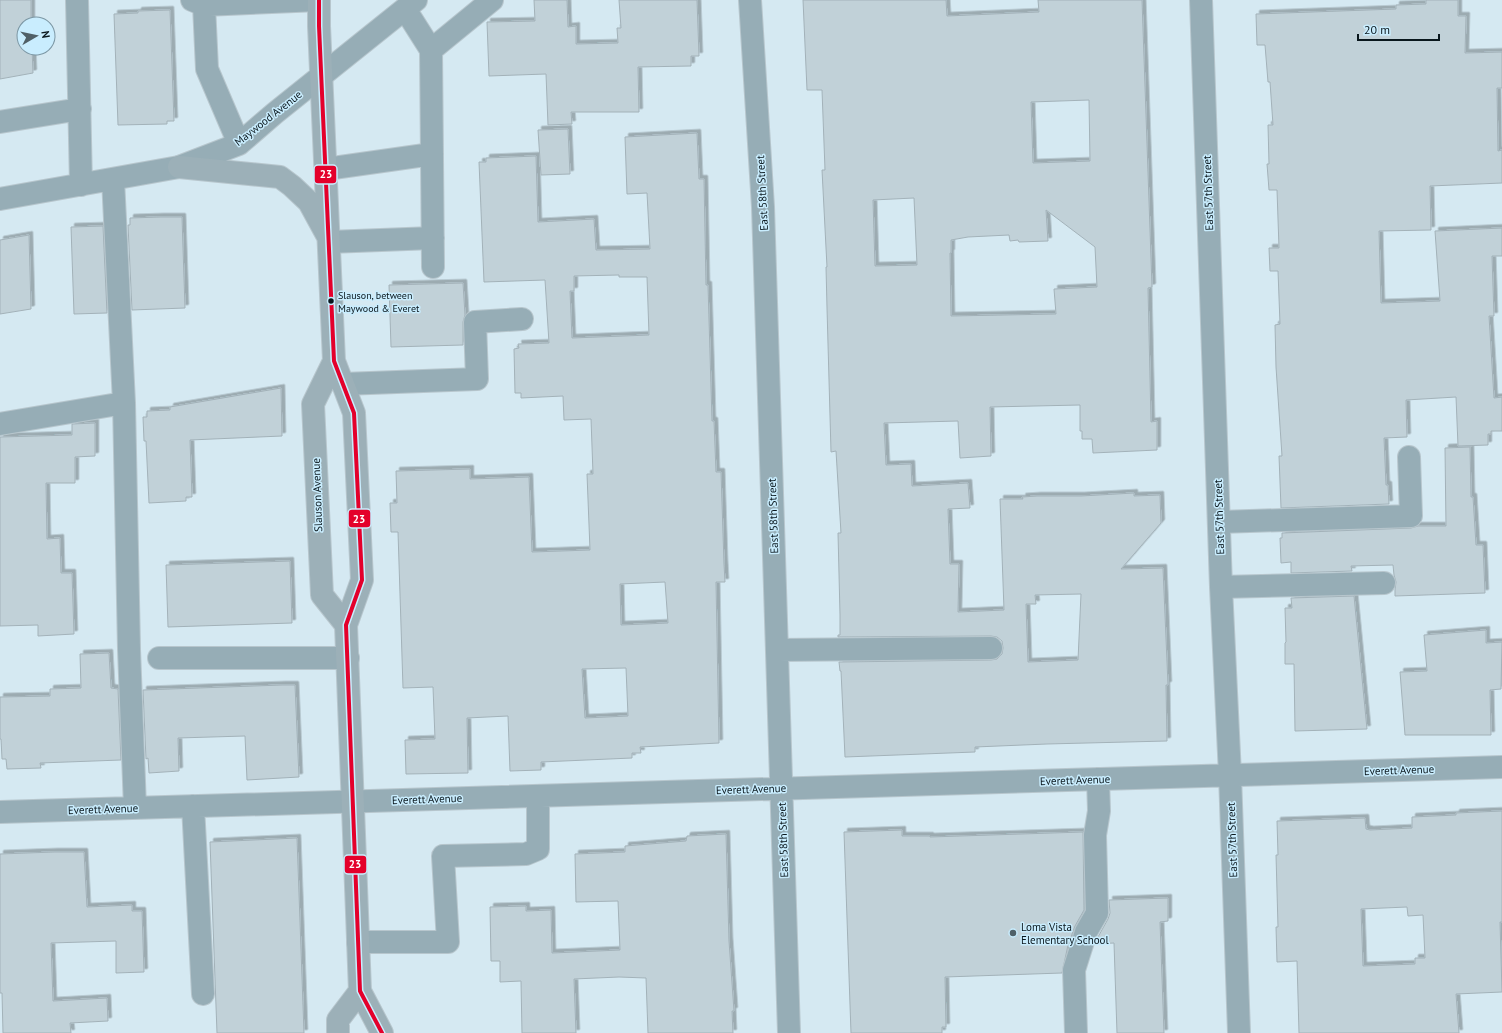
<svg xmlns="http://www.w3.org/2000/svg" width="1502" height="1033" font-family="'PT Sans',sans-serif">
<defs>
<filter id="shadow"><feDropShadow dx="3.5" dy="-3.5" stdDeviation="0" flood-color="#0004"/></filter>
</defs>
<rect width="100%" height="100%" fill="#d5e9f2"/>
<!-- building -->
<path fill="#c1d1d8" stroke="#a3b2b9" fill-rule="evenodd" filter="url(#shadow)" d="M 0,0 L 31,0 L 31,24 L 24,24 L 24,48 L 32,48 L 33,73 L 0,79 Z
M 534,0 L 567,0 L 568,27 L 576,26 L 576,44 L 618,43 L 617,28 L 621,28 L 619,0 L 697,0 L 699,56 L 691,56 L 691,66 L 638,67 L 639,112 L 571,112 L 572,124 L 548,125 L 546,74 L 489,76 L 487,22 L 535,21 Z
M 803,0 L 946,0 L 947,16 L 1039,12 L 1038,0 L 1142,0 L 1152,287 L 1148,288 L 1151,422 L 1157,421 L 1157,450 L 1093,453 L 1092,439 L 1082,439 L 1082,431 L 1080,431 L 1080,405 L 990,407 L 991,456 L 960,458 L 958,421 L 884,423 L 886,465 L 911,464 L 912,486 L 968,483 L 970,508 L 948,509 L 950,564 L 959,564 L 958,612 L 1004,610 L 1000,499 L 1023,499 L 1022,497 L 1037,496 L 1081,496 L 1134,493 L 1134,496 L 1160,495 L 1161,523 L 1121,569 L 1163,568 L 1168,685 L 1166,685 L 1167,741 L 1047,744 L 975,747 L 975,752 L 845,757 L 841,671 L 840,671 L 839,662 L 991,660 L 997,659 L 1002,654 L 1003,648 L 1002,641 L 997,637 L 991,636 L 838,637 L 838,635 L 840,635 L 840,615 L 838,533 L 841,533 L 836,451 L 831,452 L 827,308 L 826,267 L 827,267 L 822,170 L 825,170 L 822,90 L 807,90 ZM 1089,100 L 1090,161 L 1033,163 L 1031,102 ZM 914,198 L 917,265 L 875,266 L 873,200 ZM 1046,210 L 1095,247 L 1097,287 L 1054,289 L 1056,314 L 951,316 L 950,253 L 951,253 L 951,240 L 968,237 L 1009,235 L 1010,241 L 1018,240 L 1019,242 L 1048,241 ZM 1081,594 L 1078,660 L 1028,662 L 1026,604 L 1036,604 L 1035,595 Z
M 1426,0 L 1458,0 L 1458,16 L 1466,16 L 1465,53 L 1502,52 L 1502,88 L 1497,88 L 1498,151 L 1502,150 L 1502,183 L 1430,186 L 1431,230 L 1379,231 L 1381,303 L 1440,301 L 1435,231 L 1502,228 L 1502,256 L 1492,256 L 1494,316 L 1489,316 L 1494,398 L 1502,397 L 1502,431 L 1491,431 L 1491,434 L 1488,434 L 1488,445 L 1458,446 L 1456,397 L 1406,400 L 1407,437 L 1384,438 L 1386,485 L 1388,485 L 1389,504 L 1281,508 L 1279,456 L 1282,456 L 1276,367 L 1275,325 L 1280,324 L 1278,271 L 1270,271 L 1269,248 L 1279,248 L 1277,190 L 1269,190 L 1267,164 L 1269,164 L 1268,125 L 1273,125 L 1270,82 L 1268,82 L 1265,45 L 1257,45 L 1256,14 L 1396,9 L 1396,5 L 1426,4 Z
M 170,10 L 174,121 L 167,121 L 167,124 L 118,125 L 114,14 L 138,13 L 138,11 Z
M 568,129 L 570,174 L 541,175 L 538,130 Z
M 697,133 L 699,179 L 704,179 L 706,285 L 708,285 L 712,421 L 714,421 L 716,472 L 721,472 L 724,564 L 725,582 L 716,582 L 719,743 L 640,747 L 641,753 L 632,753 L 632,758 L 541,762 L 541,770 L 510,771 L 508,716 L 467,718 L 468,773 L 406,774 L 405,740 L 435,739 L 433,687 L 403,688 L 398,532 L 391,532 L 390,503 L 397,503 L 396,471 L 470,469 L 470,479 L 529,477 L 532,552 L 590,550 L 587,474 L 593,474 L 591,419 L 564,420 L 563,396 L 521,398 L 521,393 L 515,393 L 514,349 L 519,348 L 518,344 L 549,343 L 545,280 L 484,282 L 479,162 L 486,162 L 486,158 L 536,156 L 538,222 L 594,219 L 596,250 L 650,249 L 647,193 L 627,194 L 625,137 ZM 619,275 L 619,277 L 647,277 L 649,335 L 572,338 L 570,291 L 574,291 L 574,276 ZM 665,582 L 668,623 L 621,625 L 620,584 ZM 626,668 L 628,716 L 585,718 L 582,669 Z
M 160,217 L 182,217 L 185,308 L 132,310 L 128,225 L 130,225 L 130,218 Z
M 103,226 L 107,313 L 74,314 L 71,227 Z
M 29,235 L 31,309 L 0,314 L 0,240 Z
M 463,283 L 465,315 L 463,322 L 463,345 L 391,347 L 389,285 Z
M 281,388 L 282,436 L 190,440 L 192,497 L 186,497 L 186,501 L 149,503 L 146,441 L 144,441 L 143,417 L 147,417 L 147,411 L 170,410 L 170,407 Z
M 95,423 L 95,456 L 75,457 L 75,483 L 46,483 L 47,539 L 60,538 L 61,573 L 72,573 L 74,634 L 38,636 L 38,625 L 0,626 L 0,437 L 72,435 L 72,424 Z
M 1470,447 L 1471,497 L 1473,497 L 1476,545 L 1483,545 L 1485,593 L 1395,596 L 1395,590 L 1396,582 L 1394,575 L 1393,565 L 1351,566 L 1352,571 L 1291,573 L 1291,562 L 1281,563 L 1280,538 L 1282,538 L 1282,533 L 1411,528 L 1418,526 L 1446,526 L 1445,448 Z
M 290,561 L 292,623 L 168,627 L 166,565 Z
M 1354,596 L 1367,729 L 1295,731 L 1294,664 L 1285,664 L 1285,643 L 1286,642 L 1285,608 L 1292,608 L 1291,598 Z
M 1486,630 L 1486,643 L 1502,642 L 1501,689 L 1490,690 L 1491,735 L 1405,735 L 1400,672 L 1427,671 L 1424,635 Z
M 109,653 L 111,688 L 118,689 L 121,760 L 40,763 L 41,768 L 7,769 L 6,759 L 2,759 L 1,739 L 0,739 L 0,697 L 50,696 L 50,689 L 81,688 L 80,654 Z
M 282,685 L 295,685 L 299,777 L 247,780 L 245,736 L 178,738 L 179,771 L 149,773 L 148,758 L 146,759 L 143,690 Z
M 1502,811 L 1502,922 L 1500,922 L 1502,992 L 1456,994 L 1459,1033 L 1299,1033 L 1297,961 L 1277,962 L 1276,927 L 1278,927 L 1276,855 L 1278,855 L 1277,821 L 1365,818 L 1366,829 L 1370,830 L 1412,828 L 1412,817 L 1456,815 L 1456,813 ZM 1407,907 L 1408,916 L 1423,915 L 1425,958 L 1415,958 L 1415,964 L 1363,966 L 1361,909 Z
M 902,830 L 902,836 L 930,836 L 930,837 L 1083,832 L 1084,910 L 1075,926 L 1068,945 L 1062,973 L 945,977 L 946,1027 L 942,1027 L 942,1033 L 851,1033 L 844,832 Z
M 726,834 L 729,941 L 734,1011 L 732,1011 L 733,1033 L 648,1033 L 646,978 L 619,977 L 574,979 L 576,1033 L 522,1033 L 521,981 L 500,982 L 500,961 L 491,961 L 490,907 L 526,906 L 526,911 L 551,910 L 552,953 L 620,950 L 618,901 L 576,902 L 575,854 L 625,852 L 625,846 L 686,841 L 687,836 Z
M 297,838 L 304,1033 L 217,1033 L 210,842 Z
M 54,852 L 84,852 L 87,907 L 132,905 L 132,911 L 142,911 L 144,972 L 116,973 L 116,941 L 51,943 L 53,1001 L 107,998 L 108,1021 L 70,1023 L 71,1033 L 3,1033 L 2,993 L 0,993 L 0,854 Z
M 1168,898 L 1168,921 L 1160,922 L 1164,1033 L 1117,1033 L 1114,943 L 1095,944 L 1098,937 L 1108,919 L 1110,913 L 1109,900 Z"/>
<g fill="none" stroke-linecap="round" stroke-linejoin="round">
<defs>
<path id="minor" d="M 77,0 L 81,185
M 192,0 L 204,5 L 319,0
M 750,0 L 763,207 L 789,1033
M 1201,0 L 1221,587 L 1230,775 L 1239,1033
M 204,5 L 207,69 L 239,144
M 405,9 L 431,50 L 433,267
M 431,50 L 492,0
M 0,122 L 80,109
M 326,169 L 432,154
M 113,179 L 124,403 L 129,649 L 135,808
M 0,199 L 179,167 L 239,144 L 275,113 L 416,0
M 329,242 L 433,238
M 343,384 L 477,379 L 475,322 L 522,319
M 0,424 L 124,403
M 1220,522 L 1411,516 L 1409,457
M 1221,587 L 1384,583
M 777,650 L 991,648
M 159,658 L 348,658
M 193,806 L 203,994
M 0,812 L 1502,767
M 358,942 L 448,942 L 443,856 L 526,854 L 538,849 L 538,796
M 1076,1033 L 1074,970 L 1086,932 L 1097,913 L 1095,835 L 1099,811 L 1098,779"/>
<path id="major" d="M 319,0 L 319,26 L 334,361 L 354,413 L 362,580 L 346,625 L 360,991 L 382,1033
M 179,167 L 280,177 L 292,186 L 309,202 L 327,235
M 334,361 L 313,404 L 322,595 L 346,625
M 338,1033 L 338,1020 L 360,991"/>
</defs>
<!-- minor casing -->
<use href="#minor" stroke="#b7c6cd" stroke-width="24"/>
<!-- major casing -->
<use href="#major" stroke="#b7c6cd" stroke-width="24"/>
<!-- minor -->
<use href="#minor" stroke="#96adb6" stroke-width="22"/>
<!-- major -->
<use href="#major" stroke="#9cb0b8" stroke-width="22"/>
<defs>
<path id="bus-1" d="M 319,0 L 319,26 L 334,361 L 354,413 L 362,580 L 346,625 L 360,991 L 382,1033"/>
</defs>
<!-- bus-1 casing -->
<use href="#bus-1" stroke="#c9edfe" stroke-width="7"/>
<!-- bus-1 -->
<use href="#bus-1" stroke="#e4002b" stroke-width="4"/>
</g>
<!-- markers -->
<circle fill="#09161c" stroke="#c9edfe" stroke-width="1.5" cx="331" cy="301" r="3.5"/>
<circle fill="#506067" stroke="#c9edfe" stroke-width="1.5" cx="1013" cy="933" r="4"/>
<g text-anchor="middle" stroke-width="3" stroke-linejoin="round" paint-order="stroke">
<!-- bus labels -->
<g font-size="10" fill="#09161c" stroke="#c9edfe" text-anchor="start">
<text x="338" y="299">Slauson, between<tspan x="338" dy="13">Maywood &amp; Everet</tspan></text>
</g>
<!-- street labels -->
<g font-size="11" fill="#09161c" stroke="#c9edfe">
<text transform="translate(268 118) rotate(-38)" y="4">Maywood Avenue</text>
<text transform="translate(762 193) rotate(-93)" y="4">East 58th Street</text>
<text transform="translate(1208 193) rotate(-92)" y="4">East 57th Street</text>
<text transform="translate(317 495) rotate(-92)" y="4">Slauson Avenue</text>
<text transform="translate(773 516) rotate(-92)" y="4">East 58th Street</text>
<text transform="translate(1219 517) rotate(-92)" y="4">East 57th Street</text>
<text transform="translate(1399 770) rotate(-2)" y="4">Everett Avenue</text>
<text transform="translate(1075 780) rotate(-2)" y="4">Everett Avenue</text>
<text transform="translate(751 789) rotate(-2)" y="4">Everett Avenue</text>
<text transform="translate(427 799) rotate(-2)" y="4">Everett Avenue</text>
<text transform="translate(103 809) rotate(-2)" y="4">Everett Avenue</text>
<text transform="translate(783 840) rotate(-92)" y="4">East 58th Street</text>
<text transform="translate(1232 840) rotate(-92)" y="4">East 57th Street</text>
</g>
<!-- poi labels -->
<g font-size="11" fill="#09161c" stroke="#c9edfe" text-anchor="start">
<text x="1021" y="931">Loma Vista<tspan x="1021" dy="13">Elementary School</tspan></text>
</g>
</g>
<g stroke="#c9edfe" stroke-width="1.5">
<rect x="314" y="165" width="23" height="19" rx="4" fill="#e4002b"/>
<rect x="348" y="509" width="23" height="19" rx="4" fill="#e4002b"/>
<rect x="344" y="855" width="23" height="19" rx="4" fill="#e4002b"/>
</g>
<g font-size="11" text-anchor="middle" font-weight="bold" fill="#fff">
<text x="326" y="178">23</text>
<text x="359" y="523">23</text>
<text x="355" y="868">23</text>
</g>
<!-- north arrow -->
<g transform="translate(36 36) rotate(81)"><circle r="19" fill="#c9edfe" stroke="#7c97a4"/>
<path d="M0-3L7 15L0 10L-7 15Z" fill="#506067"/>
<text y="-6" font-size="11" font-weight="bold" text-anchor="middle" fill="#09161c">N</text>
</g>
<!-- scale -->
<path d="M1358 34v6h81v-6" fill="none" stroke="#09161c" stroke-width="2"/>
<text x="1364" y="34" font-size="12" fill="#09161c" stroke="#c9edfe" stroke-width="3" paint-order="stroke">20 m</text>
</svg>
